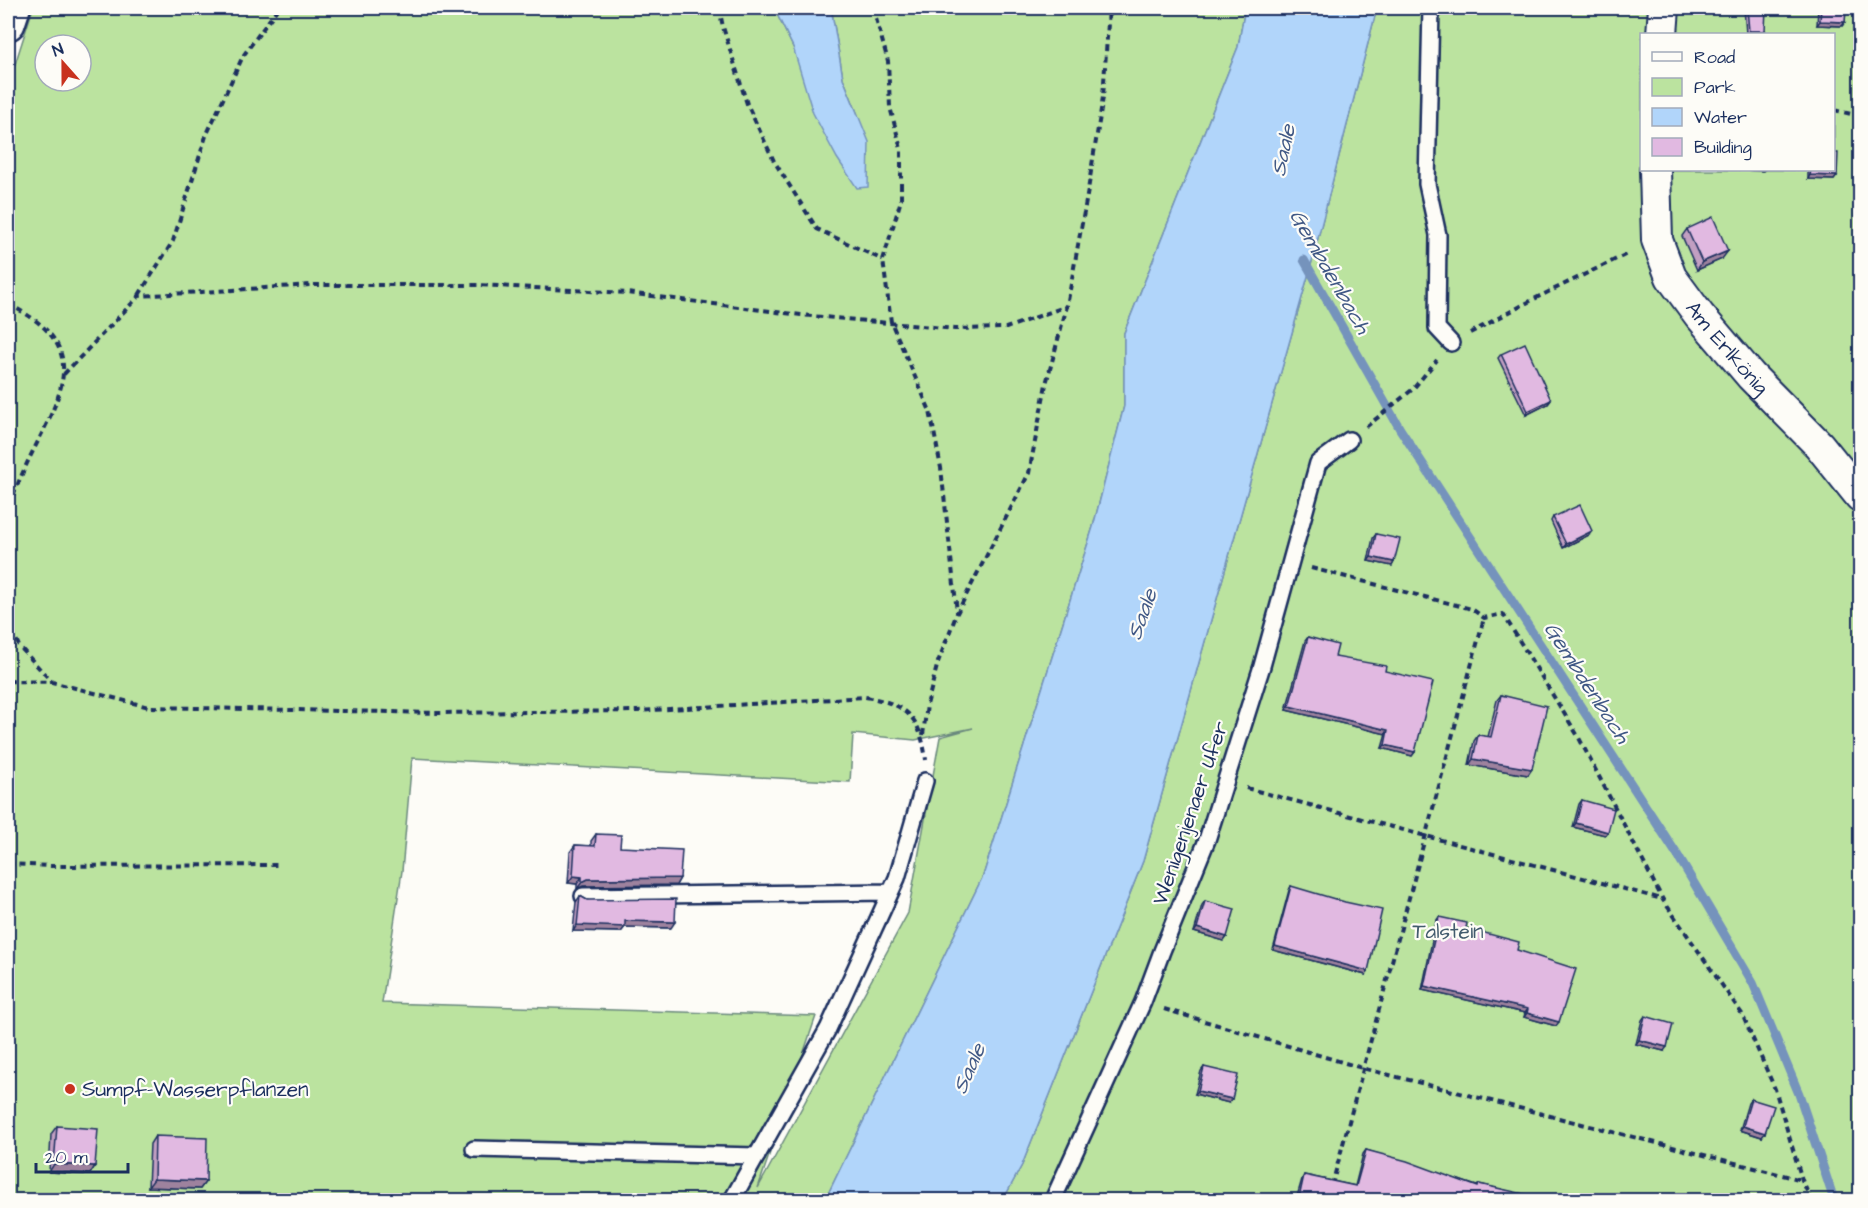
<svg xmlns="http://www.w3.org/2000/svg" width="1868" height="1208" font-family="'Architects Daughter',sans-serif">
<rect width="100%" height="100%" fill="#fdfcf7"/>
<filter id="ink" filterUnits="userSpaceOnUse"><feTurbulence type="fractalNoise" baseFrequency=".0167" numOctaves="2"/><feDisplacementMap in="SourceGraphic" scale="12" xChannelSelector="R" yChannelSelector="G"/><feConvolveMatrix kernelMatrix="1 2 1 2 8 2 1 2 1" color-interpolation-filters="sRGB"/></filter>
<g filter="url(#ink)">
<!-- green -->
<path fill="#bbe39f" stroke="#6b897e" stroke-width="1.5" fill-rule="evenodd" d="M 33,8 L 774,8 L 793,47 L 858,115 L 843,78 L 832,13 L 825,8 L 1245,8 L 1238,47 L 1124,333 L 1124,406 L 1093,527 L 983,876 L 825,1200 L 8,1200 L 8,86 ZM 45,45 L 81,45 L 81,81 L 45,81 ZM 973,728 L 940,737 L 908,913 L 758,1188 L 816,1016 L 382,1003 L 402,871 L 412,758 L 850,782 L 853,734 L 915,740 Z
M 1377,8 L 1860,8 L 1860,1200 L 1003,1200 L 1022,1165 L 1143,861 L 1310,269 ZM 1642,34 L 1834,34 L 1834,170 L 1642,170 Z"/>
<!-- water -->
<path fill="#b1d5fa" stroke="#7593bc" stroke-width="1.5" d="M 774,8 L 825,8 L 832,13 L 843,78 L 869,142 L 868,187 L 857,188 L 837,158 L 813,113 L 793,47 Z
M 1245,8 L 1377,8 L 1310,269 L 1143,861 L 1022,1165 L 1003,1200 L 825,1200 L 983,876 L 1093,527 L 1124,406 L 1124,333 L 1238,47 Z"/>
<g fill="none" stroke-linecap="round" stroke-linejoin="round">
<!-- stream -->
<path stroke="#7593bc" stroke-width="9" d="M 1304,260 L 1400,429 L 1678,856 L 1753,983 L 1799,1094 L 1834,1200"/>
<defs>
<path id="lane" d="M 1431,8 L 1427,184 L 1438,235 L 1437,328 L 1451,343
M 583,896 L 890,892
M 474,1149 L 757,1156
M 732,1200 L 828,1029 L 897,878 L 925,781
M 1053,1200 L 1143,1002 L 1162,951 L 1207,840 L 1262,666 L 1318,463 L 1349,440"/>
<g id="street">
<path d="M 1662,34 L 1664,8"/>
<path id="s1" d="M 1655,170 L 1657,240 L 1671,277 L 1699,315 L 1751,376 L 1819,445 L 1860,496"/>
</g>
<path id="secondary" d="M 8,23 L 13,8"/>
</defs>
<!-- lane casing -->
<use href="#lane" stroke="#1b2f5e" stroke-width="20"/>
<!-- street casing -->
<use href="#street" stroke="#1b2f5e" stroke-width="34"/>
<!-- secondary casing -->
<use href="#secondary" stroke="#1b2f5e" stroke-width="38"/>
<!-- path -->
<path stroke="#1b2f5e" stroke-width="4" stroke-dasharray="6 4.5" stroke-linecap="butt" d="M 719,8 L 723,27 L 747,104 L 774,161 L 817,229 L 883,260
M 873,8 L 888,61 L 890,107 L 901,149 L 901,200 L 883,260 L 891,322 L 930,411 L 941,468 L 957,612
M 1834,110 L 1860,116
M 139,295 L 173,241 L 206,136 L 243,56 L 278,8
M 8,304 C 89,344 66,387 32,453 C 23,471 15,490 8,508
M 1470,333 L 1538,297 L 1629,253
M 64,374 L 139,296 L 311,285 L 478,285 L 627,293 L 801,315 L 955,329 L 1006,328 L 1067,306
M 1366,427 L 1413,389 L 1437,360
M 1311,568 L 1472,609 L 1484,618 L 1503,614 L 1578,736 L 1663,900 L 1742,1014 L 1775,1089 L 1802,1180 L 1811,1200
M 8,621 L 19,646 L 52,682
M 8,681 L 52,682 L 149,707 L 438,713 L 637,711 L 865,697 C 908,704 920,717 926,760
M 923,735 L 927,705 L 938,662 L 957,613 L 1029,473 L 1046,384 L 1067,306 L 1088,190 L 1103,97 L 1109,8
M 1246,788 L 1662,899
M 8,864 L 50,866 L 280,865
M 1164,1009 L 1362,1068 L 1802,1180
M 1332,1185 L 1484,618"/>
<!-- lane -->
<use href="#lane" stroke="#fdfcf7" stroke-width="15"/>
<!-- street -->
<use href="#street" stroke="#fdfcf7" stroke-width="30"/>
<!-- secondary -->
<use href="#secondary" stroke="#fdfcf7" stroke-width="33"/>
</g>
<!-- wall -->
<path fill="#c29fc2" stroke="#1b2f5e" stroke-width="1.5" d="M 1744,8 L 1774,8 L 1766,9 L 1762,34 L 1746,34 Z
M 1818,8 L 1846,8 L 1845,22 L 1842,26 L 1817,25 Z
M 1808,170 L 1833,170 L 1837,176 L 1834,180 L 1808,179 Z
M 1687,229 L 1722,259 L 1697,270 L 1682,236 Z
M 1501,354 L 1551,400 L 1548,404 L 1526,415 L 1498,358 Z
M 1553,517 L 1589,535 L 1563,548 L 1551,521 Z
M 1376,534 L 1394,562 L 1392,566 L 1368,561 L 1373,538 Z
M 1308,637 L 1335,657 L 1385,671 L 1415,752 L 1412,756 L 1382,748 L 1386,734 L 1286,710 L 1305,641 Z
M 1501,695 L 1528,775 L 1469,765 L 1474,741 L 1478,735 L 1488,737 L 1497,700 Z
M 1582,800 L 1608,832 L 1605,835 L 1573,827 L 1579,804 Z
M 596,834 L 620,847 L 680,878 L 676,885 L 583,886 L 577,889 L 577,884 L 568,883 L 570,852 L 575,845 L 591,846 L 591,841 Z
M 1291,886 L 1368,971 L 1366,975 L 1273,950 L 1289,890 Z
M 580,896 L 587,900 L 671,928 L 625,927 L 621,932 L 573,931 L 576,902 Z
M 1205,901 L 1227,937 L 1224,941 L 1194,932 L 1202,905 Z
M 1439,917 L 1517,950 L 1556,1026 L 1524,1017 L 1525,1013 L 1422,990 L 1436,921 Z
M 1645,1016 L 1664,1051 L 1636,1044 L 1642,1020 Z
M 1204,1067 L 1229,1103 L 1195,1094 L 1201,1071 Z
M 1751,1099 L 1762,1137 L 1740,1130 L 1748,1103 Z
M 57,1126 L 95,1166 L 90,1174 L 49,1172 L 51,1134 Z
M 155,1136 L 206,1181 L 200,1189 L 148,1187 L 150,1144 Z
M 1366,1150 L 1477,1186 L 1479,1184 L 1545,1200 L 1296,1200 L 1302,1179 L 1304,1175 L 1355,1186 L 1363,1154 Z"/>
<!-- shaded-wall -->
<path fill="#9e829e" stroke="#1b2f5e" stroke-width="1.5" d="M 1820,21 L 1845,22 L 1842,26 L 1817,25 Z
M 1749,31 L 1765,31 L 1762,34 L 1747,34 Z
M 1738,170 L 1764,170 L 1763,171 Z
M 1810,175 L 1837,176 L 1834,180 L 1808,179 Z
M 1728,251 L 1722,259 L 1697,270 L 1702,262 Z
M 1551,400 L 1548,404 L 1526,415 L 1528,411 Z
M 1592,531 L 1589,535 L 1563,548 L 1566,544 Z
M 1371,557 L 1394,562 L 1392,566 L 1368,561 Z
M 1289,706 L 1388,730 L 1386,734 L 1286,710 Z
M 1385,745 L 1415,752 L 1412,756 L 1382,748 Z
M 1473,759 L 1532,769 L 1528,775 L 1469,765 Z
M 1576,823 L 1608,832 L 1605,835 L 1573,827 Z
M 573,876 L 582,877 L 577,884 L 568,883 Z
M 680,878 L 676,885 L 583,886 L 577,889 L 582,882 L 588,879 Z
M 625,921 L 675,922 L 671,928 L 625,927 L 621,932 L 573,931 L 577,925 Z
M 1197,928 L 1227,937 L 1224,941 L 1194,932 Z
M 1275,946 L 1368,971 L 1366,975 L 1273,950 Z
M 1424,986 L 1528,1009 L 1525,1013 L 1422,990 Z
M 1527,1013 L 1559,1022 L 1556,1026 L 1524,1017 Z
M 1639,1040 L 1667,1047 L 1664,1051 L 1636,1044 Z
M 1198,1091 L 1232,1099 L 1229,1103 L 1195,1094 Z
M 1743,1126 L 1765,1133 L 1762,1137 L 1740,1130 Z
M 54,1164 L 95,1166 L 90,1174 L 49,1172 Z
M 154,1179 L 206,1181 L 200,1189 L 148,1187 Z"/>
<!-- building -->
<path fill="#e1b9e1" stroke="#1b2f5e" stroke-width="1.5" d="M 1747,8 L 1766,8 L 1765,31 L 1749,31 Z
M 1821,8 L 1846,8 L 1845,22 L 1820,21 Z
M 1833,153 L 1838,153 L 1837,176 L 1810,175 L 1811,170 L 1833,170 Z
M 1713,217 L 1728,251 L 1702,262 L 1687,229 Z
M 1525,343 L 1551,400 L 1528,411 L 1501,354 Z
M 1580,505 L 1592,531 L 1566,544 L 1553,517 Z
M 1376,534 L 1400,539 L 1394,562 L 1371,557 Z
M 1308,637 L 1338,645 L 1335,657 L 1386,666 L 1385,671 L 1433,682 L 1415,752 L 1385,745 L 1388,730 L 1289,706 Z
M 1501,695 L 1547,706 L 1532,769 L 1473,759 L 1478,735 L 1491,737 Z
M 1582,800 L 1614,809 L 1608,832 L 1576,823 Z
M 596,834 L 621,835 L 620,847 L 682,850 L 680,878 L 588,879 L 582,882 L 582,877 L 573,876 L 575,845 L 595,846 Z
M 1291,886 L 1345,902 L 1382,910 L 1368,971 L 1275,946 Z
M 580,896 L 587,900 L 676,899 L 675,922 L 625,921 L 625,927 L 577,925 Z
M 1205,901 L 1235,909 L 1227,937 L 1197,928 Z
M 1439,917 L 1467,923 L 1466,928 L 1519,942 L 1517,950 L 1576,969 L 1559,1022 L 1527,1013 L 1528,1009 L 1424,986 Z
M 1645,1016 L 1673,1024 L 1667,1047 L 1639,1040 Z
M 1204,1067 L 1238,1075 L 1232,1099 L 1198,1091 Z
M 1751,1099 L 1774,1106 L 1765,1133 L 1743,1126 Z
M 57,1126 L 98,1129 L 95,1166 L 54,1164 Z
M 155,1136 L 207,1138 L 206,1181 L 154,1179 Z
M 1366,1150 L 1407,1161 L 1478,1187 L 1479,1184 L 1528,1195 L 1545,1200 L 1309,1200 L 1299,1198 L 1304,1175 L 1356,1186 Z"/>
</g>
<!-- markers -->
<circle fill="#c8321e" stroke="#fdfcf7" stroke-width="2" cx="70" cy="1089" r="6"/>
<g text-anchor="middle" stroke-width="4.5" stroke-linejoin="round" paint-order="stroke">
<!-- street labels -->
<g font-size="21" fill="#1b2f5e" stroke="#fdfcf7">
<text dy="7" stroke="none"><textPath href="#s1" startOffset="200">Am Erlkönig</textPath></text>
<text transform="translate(1190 813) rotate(-71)" y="7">Wenigenjenaer Ufer</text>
</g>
<!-- park labels -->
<g font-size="21" fill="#435c6e" stroke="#fdfcf7">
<text x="1448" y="938">Talstein</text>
</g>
<!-- poi labels -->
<g font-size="21" fill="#1b2f5e" stroke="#fdfcf7" text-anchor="start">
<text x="82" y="1096">Sumpf-Wasserpflanzen</text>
</g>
<!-- water labels -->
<g font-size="22" font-style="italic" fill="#405885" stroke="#fdfcf7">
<text transform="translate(1282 150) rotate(-78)" y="8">Saale</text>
<text transform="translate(1331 271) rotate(60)" y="8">Gembdenbach</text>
<text transform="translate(1141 614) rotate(-70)" y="8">Saale</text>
<text transform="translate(1588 682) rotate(57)" y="8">Gembdenbach</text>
<text transform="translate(968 1068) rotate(-66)" y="8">Saale</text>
</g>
</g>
<!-- margin -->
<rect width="1868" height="1208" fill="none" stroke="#fdfcf7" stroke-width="30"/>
<rect x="15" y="15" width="1838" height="1178" fill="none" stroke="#1b2f5e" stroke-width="2" filter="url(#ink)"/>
<!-- legend -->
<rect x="1640" y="33" width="195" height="138" fill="#fdfcf7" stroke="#a3aaba" stroke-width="1.5"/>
<rect x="1652" y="52" width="30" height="9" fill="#fdfcf7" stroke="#a3aaba" stroke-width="1.5"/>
<text x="1694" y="63" font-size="18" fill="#1b2f5e">Road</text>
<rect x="1652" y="78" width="30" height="18" fill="#bbe39f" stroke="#a3aaba" stroke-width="1.5"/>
<text x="1694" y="93" font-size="18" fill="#1b2f5e">Park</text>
<rect x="1652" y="108" width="30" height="18" fill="#b1d5fa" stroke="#a3aaba" stroke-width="1.5"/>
<text x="1694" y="123" font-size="18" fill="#1b2f5e">Water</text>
<rect x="1652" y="138" width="30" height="18" fill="#e1b9e1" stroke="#a3aaba" stroke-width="1.5"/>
<text x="1694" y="153" font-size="18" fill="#1b2f5e">Building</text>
<!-- north arrow -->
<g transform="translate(63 63) rotate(339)"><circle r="28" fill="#fdfcf7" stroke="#a3aaba" stroke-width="1.5"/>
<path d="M0-4.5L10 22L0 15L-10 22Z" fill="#c8321e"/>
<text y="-9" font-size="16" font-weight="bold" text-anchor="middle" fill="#1b2f5e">N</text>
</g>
<!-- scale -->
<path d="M36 1163v9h92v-9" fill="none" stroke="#1b2f5e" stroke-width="3"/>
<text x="45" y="1163" font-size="18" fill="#1b2f5e" stroke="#fdfcf7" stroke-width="4.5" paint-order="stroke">20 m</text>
</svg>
